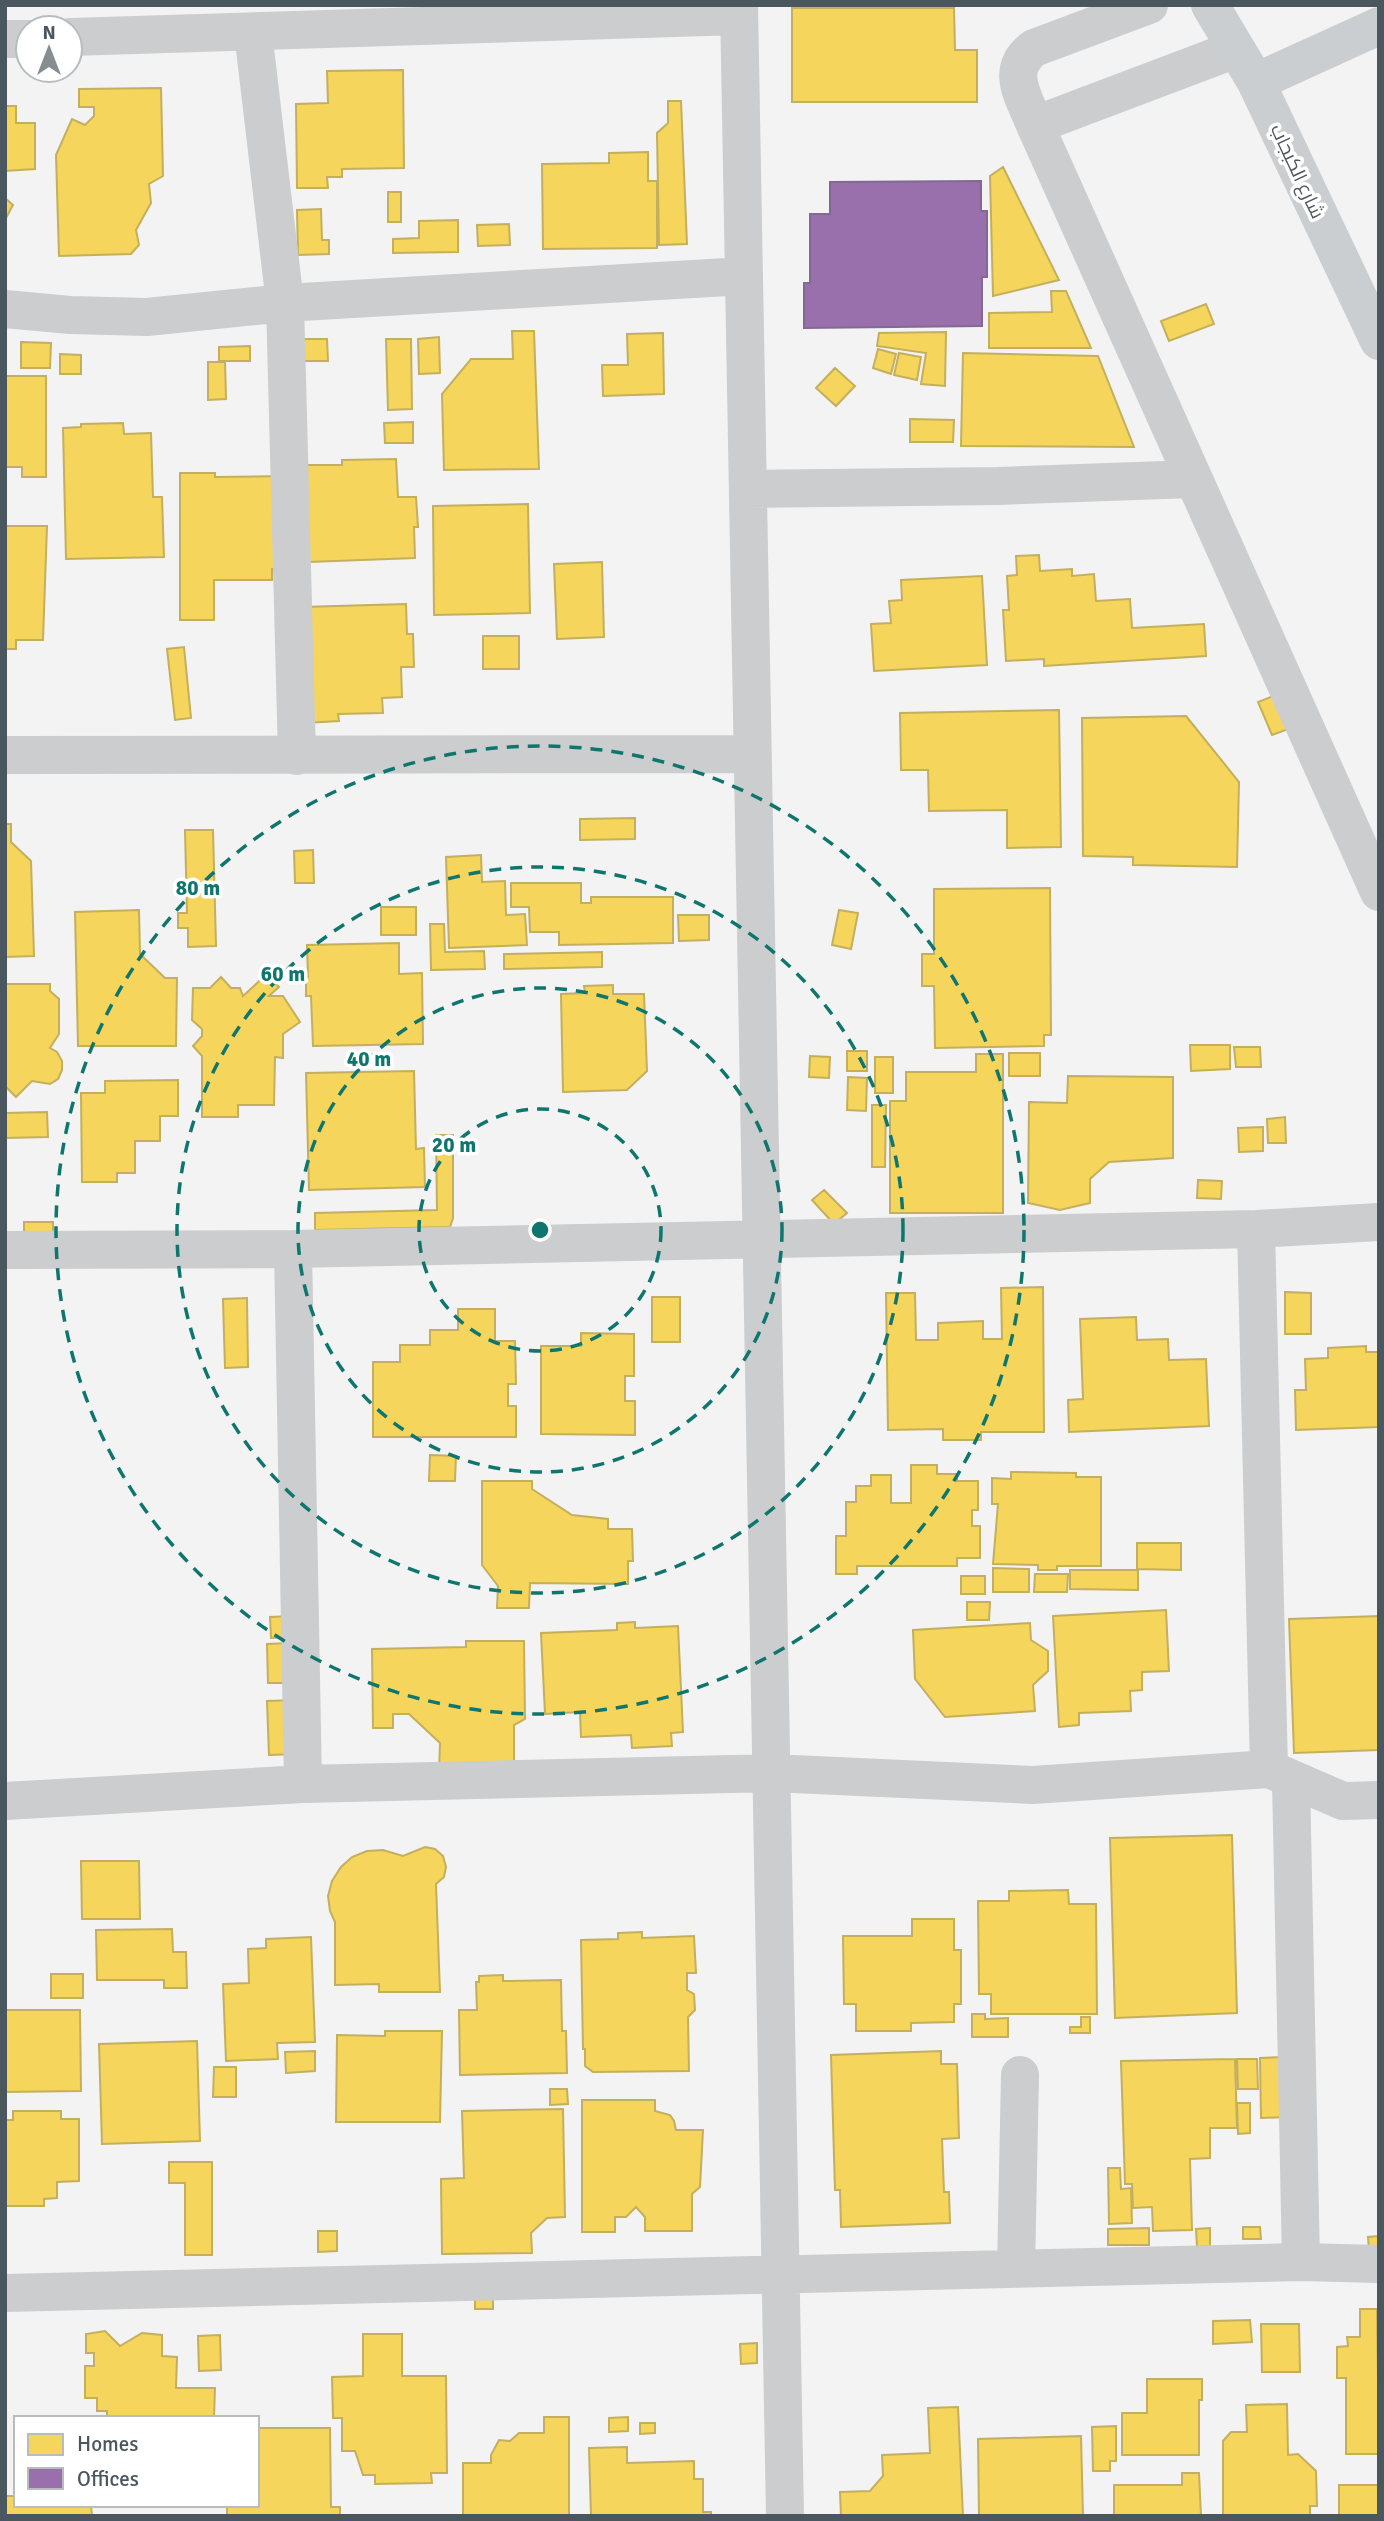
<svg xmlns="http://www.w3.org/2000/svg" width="1384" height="2521" font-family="Signika,Cairo,sans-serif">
<rect width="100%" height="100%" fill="#f3f3f3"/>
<!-- homes -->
<path fill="#f6d55c" stroke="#c3af5d" stroke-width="2" d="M 792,8 L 954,8 L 955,50 L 977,50 L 977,102 L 792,102 Z
M 403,70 L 404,168 L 342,169 L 342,177 L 327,177 L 328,188 L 297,188 L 296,104 L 328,103 L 327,71 Z
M 161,88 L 163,176 L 149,184 L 151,203 L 136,230 L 139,245 L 131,254 L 59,256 L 56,155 L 72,119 L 85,125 L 94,116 L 94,107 L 79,107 L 79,89 Z
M 668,101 L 681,101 L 687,244 L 659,245 L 657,133 L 668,123 Z
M 5,106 L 16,106 L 16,123 L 35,123 L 35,169 L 5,171 Z
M 648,152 L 648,181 L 657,181 L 657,248 L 543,249 L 542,164 L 609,163 L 609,153 Z
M 1003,167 L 1059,280 L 993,296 L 990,176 Z
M 388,192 L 401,192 L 401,222 L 388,222 Z
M 5,198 L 13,205 L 5,220 Z
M 321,209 L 322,240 L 329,240 L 329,254 L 298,255 L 297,210 Z
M 458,220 L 458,252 L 393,253 L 393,239 L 419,238 L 419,221 Z
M 509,224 L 510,245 L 478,246 L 477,225 Z
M 1051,291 L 1066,291 L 1091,348 L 989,348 L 989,313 L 1052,312 Z
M 1206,304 L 1214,324 L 1169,341 L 1161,321 Z
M 512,331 L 534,331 L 539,469 L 444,470 L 442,394 L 471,359 L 513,359 Z
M 946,332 L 945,386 L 921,384 L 926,353 L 877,346 L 879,333 Z
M 663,333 L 664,394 L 603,396 L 602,365 L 628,365 L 627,334 Z
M 439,337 L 440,373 L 419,374 L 418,339 Z
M 298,339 L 327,339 L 328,361 L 298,361 Z
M 386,339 L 411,339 L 412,409 L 388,410 Z
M 21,342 L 51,343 L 50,368 L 21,368 Z
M 250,346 L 250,361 L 219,361 L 219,347 Z
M 878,349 L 896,354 L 891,374 L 873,368 Z
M 899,353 L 921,357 L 917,380 L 894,375 Z
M 963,353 L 1098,356 L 1134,447 L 961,446 Z
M 60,354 L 81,355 L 81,374 L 60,374 Z
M 208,362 L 225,362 L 226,399 L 208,400 Z
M 835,368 L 855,386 L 836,406 L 816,388 Z
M 5,376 L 46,376 L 46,477 L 22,477 L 22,467 L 5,467 Z
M 910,419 L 954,420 L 953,442 L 910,442 Z
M 413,422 L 413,443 L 385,443 L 384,423 Z
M 123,423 L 124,434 L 151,433 L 153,497 L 162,497 L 164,557 L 66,559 L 63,428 L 81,427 L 81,424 Z
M 396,459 L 398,497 L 416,497 L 418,527 L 414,527 L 415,558 L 309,562 L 303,465 L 342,465 L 342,460 Z
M 180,473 L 215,473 L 215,477 L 284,476 L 285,569 L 272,569 L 272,580 L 214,580 L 214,620 L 180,620 Z
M 528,504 L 530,613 L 434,615 L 433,506 Z
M 5,526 L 47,526 L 43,640 L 16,640 L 16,649 L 5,649 Z
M 1039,555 L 1040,571 L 1072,569 L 1072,576 L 1094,574 L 1096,601 L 1130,599 L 1132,628 L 1204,624 L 1206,656 L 1044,666 L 1044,659 L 1006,661 L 1003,610 L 1009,610 L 1007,576 L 1017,575 L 1016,556 Z
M 602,562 L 604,637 L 557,639 L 554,564 Z
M 982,576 L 987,665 L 874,671 L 871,624 L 891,623 L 889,601 L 902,600 L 901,580 Z
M 406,604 L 407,634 L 413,634 L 414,667 L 401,667 L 402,697 L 382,698 L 383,713 L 338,714 L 339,721 L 305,723 L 302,607 Z
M 483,636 L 519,636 L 519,669 L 483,669 Z
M 184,647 L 191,718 L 175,720 L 167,649 Z
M 1281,693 L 1294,727 L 1272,735 L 1258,702 Z
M 1059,710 L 1061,847 L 1007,848 L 1007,810 L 929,811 L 928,770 L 901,770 L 900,713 Z
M 1186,716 L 1239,782 L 1237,867 L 1133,865 L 1133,857 L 1083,856 L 1082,718 Z
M 635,818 L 635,839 L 580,840 L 580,819 Z
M 5,824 L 11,824 L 11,842 L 31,861 L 34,956 L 5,957 Z
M 185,830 L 213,830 L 216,946 L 188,947 L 188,928 L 178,928 L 178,913 L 187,913 Z
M 313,850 L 314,883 L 295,883 L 294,851 Z
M 481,855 L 482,882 L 505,881 L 506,915 L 525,914 L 527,945 L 449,948 L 446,857 Z
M 511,883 L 581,883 L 581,903 L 591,903 L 591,897 L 673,897 L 673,943 L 559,945 L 559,932 L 530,932 L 529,907 L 511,907 Z
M 1050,888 L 1051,1035 L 1044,1035 L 1044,1046 L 935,1048 L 934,986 L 922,986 L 922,954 L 934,954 L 934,889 Z
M 381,907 L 416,907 L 416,935 L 381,935 Z
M 139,910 L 140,954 L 165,978 L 177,978 L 176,1046 L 78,1046 L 75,912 Z
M 839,910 L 858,913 L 851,949 L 832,945 Z
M 678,915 L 709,915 L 709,940 L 679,941 Z
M 430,924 L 444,924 L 445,952 L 484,951 L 485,969 L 431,970 Z
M 399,943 L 399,974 L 422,973 L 423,1044 L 313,1046 L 311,996 L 306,996 L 306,977 L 308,977 L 307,945 Z
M 602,952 L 602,967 L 504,969 L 504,954 Z
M 267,974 L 279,987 L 269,996 L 283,996 L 300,1022 L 283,1034 L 283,1058 L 275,1057 L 274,1105 L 238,1105 L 238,1117 L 202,1117 L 202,1056 L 193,1046 L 202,1036 L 202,1029 L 192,1020 L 193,988 L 210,988 L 221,977 L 231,988 L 240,988 L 243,996 Z
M 5,984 L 50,984 L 50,991 L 59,999 L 59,1034 L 50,1048 L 57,1052 L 62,1061 L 62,1070 L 58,1079 L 50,1084 L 32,1081 L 16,1097 L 5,1086 Z
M 613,985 L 613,994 L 644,994 L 647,1071 L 627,1090 L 563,1092 L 561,994 L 585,993 L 584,986 Z
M 1190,1045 L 1230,1045 L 1230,1069 L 1191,1071 Z
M 1234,1047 L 1260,1047 L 1261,1067 L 1236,1067 Z
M 847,1051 L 867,1051 L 867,1071 L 847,1071 Z
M 1009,1053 L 1040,1053 L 1040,1076 L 1009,1076 Z
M 976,1054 L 1003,1054 L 1003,1213 L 890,1213 L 890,1101 L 906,1101 L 906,1072 L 976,1072 Z
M 810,1056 L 830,1057 L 829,1078 L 809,1077 Z
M 875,1057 L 893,1057 L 893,1093 L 875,1093 Z
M 414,1071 L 416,1149 L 424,1148 L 425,1187 L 309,1190 L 306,1073 Z
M 1068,1076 L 1173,1077 L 1173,1158 L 1109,1162 L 1090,1179 L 1090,1203 L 1060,1210 L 1028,1203 L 1029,1102 L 1067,1103 Z
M 848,1077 L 867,1078 L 866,1111 L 847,1110 Z
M 178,1080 L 178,1116 L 160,1116 L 160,1141 L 135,1141 L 135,1173 L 117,1173 L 117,1182 L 82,1182 L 81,1093 L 105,1093 L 105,1081 Z
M 872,1105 L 886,1105 L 885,1167 L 872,1167 Z
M 47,1112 L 48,1137 L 5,1138 L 5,1113 Z
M 1285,1117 L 1286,1143 L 1268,1143 L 1267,1119 Z
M 1263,1127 L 1263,1151 L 1239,1152 L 1238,1128 Z
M 436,1135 L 453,1135 L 453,1218 L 450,1227 L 315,1230 L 315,1213 L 437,1210 Z
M 1198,1180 L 1222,1181 L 1221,1199 L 1197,1198 Z
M 824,1190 L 847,1213 L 834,1224 L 812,1200 Z
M 24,1222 L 53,1222 L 53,1240 L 24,1240 Z
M 1043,1287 L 1044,1432 L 981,1432 L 981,1440 L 943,1440 L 943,1429 L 888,1430 L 886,1293 L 915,1293 L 916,1340 L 938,1340 L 938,1323 L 983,1321 L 983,1339 L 1002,1339 L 1001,1288 Z
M 1285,1292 L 1311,1293 L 1311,1334 L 1285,1334 Z
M 652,1297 L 680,1297 L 680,1342 L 652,1342 Z
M 247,1298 L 248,1367 L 225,1368 L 223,1299 Z
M 458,1309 L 495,1309 L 495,1341 L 515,1341 L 516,1384 L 508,1384 L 508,1406 L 516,1406 L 516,1437 L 373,1437 L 373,1362 L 400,1362 L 400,1345 L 430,1345 L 430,1330 L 458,1330 Z
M 1136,1317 L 1137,1340 L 1168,1339 L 1169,1360 L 1206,1359 L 1209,1426 L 1069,1432 L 1068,1400 L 1083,1399 L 1080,1319 Z
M 581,1333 L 634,1334 L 634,1376 L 625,1376 L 625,1401 L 635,1401 L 635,1435 L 541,1434 L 541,1346 L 581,1346 Z
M 1366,1346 L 1366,1352 L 1379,1352 L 1379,1427 L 1296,1430 L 1295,1390 L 1306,1390 L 1305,1359 L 1328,1358 L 1328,1348 Z
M 430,1455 L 456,1456 L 455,1481 L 429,1481 Z
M 911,1465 L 937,1465 L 937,1474 L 957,1474 L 957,1481 L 978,1481 L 978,1510 L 972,1510 L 972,1526 L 980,1526 L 980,1558 L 957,1558 L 957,1566 L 857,1566 L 857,1574 L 836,1574 L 836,1536 L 846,1536 L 846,1502 L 856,1502 L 856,1486 L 871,1486 L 871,1475 L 891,1475 L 891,1503 L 911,1503 Z
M 1011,1472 L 1076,1473 L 1076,1477 L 1101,1477 L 1101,1566 L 1057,1566 L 1057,1570 L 1038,1570 L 1038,1565 L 993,1564 L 998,1504 L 992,1504 L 992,1478 L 1011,1479 Z
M 482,1481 L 532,1481 L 532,1489 L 572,1515 L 608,1519 L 608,1529 L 632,1529 L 633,1561 L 628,1561 L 628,1584 L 530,1583 L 529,1608 L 497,1608 L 498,1586 L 482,1565 Z
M 1137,1543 L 1181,1543 L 1181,1570 L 1137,1569 Z
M 993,1568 L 1029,1569 L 1029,1592 L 993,1592 Z
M 1070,1570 L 1138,1570 L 1138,1590 L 1070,1589 Z
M 1035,1574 L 1068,1574 L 1067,1592 L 1034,1592 Z
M 961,1576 L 985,1576 L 985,1594 L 961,1594 Z
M 967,1602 L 990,1602 L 989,1620 L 967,1620 Z
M 1166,1610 L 1169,1671 L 1142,1672 L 1142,1690 L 1130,1691 L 1131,1711 L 1079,1713 L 1079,1725 L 1059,1727 L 1053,1616 Z
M 291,1616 L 292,1637 L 271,1638 L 270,1617 Z
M 1379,1616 L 1379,1750 L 1294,1753 L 1289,1619 Z
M 635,1622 L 635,1628 L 678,1626 L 683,1732 L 671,1733 L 672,1746 L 632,1748 L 631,1735 L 581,1737 L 580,1712 L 545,1714 L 541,1633 L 617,1630 L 617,1623 Z
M 1030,1623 L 1031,1640 L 1048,1651 L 1048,1671 L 1033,1685 L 1035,1711 L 945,1717 L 915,1679 L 913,1630 Z
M 466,1641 L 524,1641 L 525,1719 L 514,1725 L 514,1773 L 439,1772 L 440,1743 L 409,1714 L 393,1714 L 393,1728 L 373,1728 L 372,1649 L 466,1647 Z
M 290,1643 L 291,1683 L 268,1683 L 267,1644 Z
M 296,1700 L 298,1754 L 269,1755 L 267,1701 Z
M 1232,1835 L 1237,2013 L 1115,2018 L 1110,1838 Z
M 425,1847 L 435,1849 L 443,1856 L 446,1867 L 444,1877 L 436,1884 L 440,1992 L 379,1992 L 379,1984 L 335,1985 L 335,1922 L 330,1911 L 328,1896 L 332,1881 L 341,1867 L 352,1857 L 367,1851 L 383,1850 L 403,1856 Z
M 81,1861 L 139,1861 L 140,1919 L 82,1919 Z
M 1068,1890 L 1069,1904 L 1096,1904 L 1097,2014 L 991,2014 L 991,1994 L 979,1994 L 978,1901 L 1009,1901 L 1009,1891 Z
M 912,1919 L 954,1919 L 954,1950 L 961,1950 L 961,2004 L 954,2004 L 954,2022 L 911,2023 L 911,2031 L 856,2031 L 856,2004 L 844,2004 L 843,1936 L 912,1936 Z
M 172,1929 L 173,1952 L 186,1952 L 187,1988 L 164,1988 L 164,1980 L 97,1980 L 96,1930 Z
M 642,1932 L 642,1938 L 694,1936 L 696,1973 L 687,1973 L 687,1990 L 694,1994 L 695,2010 L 688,2017 L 689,2071 L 593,2072 L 585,2066 L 585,2049 L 583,2049 L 581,1940 L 618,1939 L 618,1933 Z
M 311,1937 L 315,2042 L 277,2043 L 278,2059 L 226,2061 L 223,1984 L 249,1983 L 248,1949 L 266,1948 L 266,1939 Z
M 51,1974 L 83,1974 L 83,1998 L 51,1998 Z
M 503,1975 L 503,1981 L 561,1980 L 562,2031 L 566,2031 L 567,2073 L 460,2075 L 459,2010 L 477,2010 L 476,1982 L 479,1982 L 479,1976 Z
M 5,2010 L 80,2010 L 81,2091 L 5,2092 Z
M 972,2014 L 985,2014 L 985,2019 L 1008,2018 L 1008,2037 L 972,2037 Z
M 1081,2017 L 1090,2017 L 1090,2033 L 1070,2033 L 1070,2027 L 1081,2027 Z
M 385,2031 L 442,2031 L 440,2122 L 336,2122 L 337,2035 L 385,2036 Z
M 197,2041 L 200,2141 L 102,2144 L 99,2044 Z
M 315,2051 L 315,2071 L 286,2073 L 285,2052 Z
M 941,2051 L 941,2064 L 957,2064 L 959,2138 L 942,2139 L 944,2192 L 949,2192 L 950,2223 L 841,2227 L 840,2190 L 835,2190 L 831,2055 Z
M 1285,2057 L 1287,2117 L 1261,2118 L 1260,2058 Z
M 1235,2059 L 1237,2128 L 1210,2128 L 1210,2158 L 1190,2159 L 1192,2230 L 1153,2231 L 1152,2207 L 1133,2208 L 1132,2184 L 1125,2184 L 1121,2061 Z
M 1237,2059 L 1257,2059 L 1258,2089 L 1238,2089 Z
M 214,2067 L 236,2067 L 236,2097 L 213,2097 Z
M 550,2089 L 567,2089 L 568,2104 L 550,2105 Z
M 582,2100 L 655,2100 L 655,2111 L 670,2115 L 674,2121 L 676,2130 L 703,2130 L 700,2187 L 692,2194 L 692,2231 L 645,2231 L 645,2217 L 636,2207 L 626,2217 L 615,2217 L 615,2232 L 582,2232 Z
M 1237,2103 L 1250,2103 L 1250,2133 L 1238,2134 Z
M 563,2109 L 565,2217 L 547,2218 L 531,2233 L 532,2253 L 442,2254 L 441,2179 L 464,2178 L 462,2111 Z
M 13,2111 L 61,2111 L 61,2119 L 79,2119 L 79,2181 L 57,2182 L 57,2198 L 44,2199 L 44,2206 L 5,2206 L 5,2216 L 5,2120 L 13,2120 Z
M 169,2162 L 212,2162 L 212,2255 L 185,2255 L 185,2183 L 169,2183 Z
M 1108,2168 L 1120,2168 L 1121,2189 L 1131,2188 L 1132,2223 L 1109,2224 Z
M 1243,2227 L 1260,2227 L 1261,2239 L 1243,2239 Z
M 1149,2228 L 1149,2245 L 1108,2245 L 1108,2229 Z
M 1210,2228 L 1210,2246 L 1197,2247 L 1196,2229 Z
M 318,2231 L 337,2231 L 337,2251 L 318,2252 Z
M 1379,2236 L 1379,2250 L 1369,2251 L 1368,2237 Z
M 493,2292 L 493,2309 L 475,2309 L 475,2293 Z
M 1360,2309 L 1377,2309 L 1379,2454 L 1346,2454 L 1346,2378 L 1337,2378 L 1337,2347 L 1348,2346 L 1347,2337 L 1360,2337 Z
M 1250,2320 L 1252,2342 L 1213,2344 L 1213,2321 Z
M 1261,2324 L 1299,2324 L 1300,2372 L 1262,2372 Z
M 105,2331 L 120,2346 L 142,2333 L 162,2335 L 162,2356 L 177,2357 L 176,2388 L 215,2388 L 214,2418 L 107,2418 L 107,2411 L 97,2411 L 97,2398 L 85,2398 L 85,2366 L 94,2366 L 94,2353 L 86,2353 L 86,2334 Z
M 363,2334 L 402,2334 L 402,2376 L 446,2376 L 447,2473 L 431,2473 L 432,2483 L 375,2484 L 375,2475 L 363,2475 L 355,2451 L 342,2451 L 342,2418 L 333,2418 L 332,2377 L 363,2376 Z
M 220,2335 L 221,2370 L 199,2371 L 198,2336 Z
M 757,2343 L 757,2363 L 741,2364 L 740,2344 Z
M 1147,2379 L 1202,2379 L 1202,2400 L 1199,2400 L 1199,2455 L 1122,2455 L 1122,2413 L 1147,2413 Z
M 1287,2404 L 1288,2455 L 1298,2454 L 1316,2471 L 1317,2506 L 1310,2506 L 1310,2516 L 1223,2516 L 1223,2441 L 1231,2432 L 1247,2432 L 1246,2405 Z
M 958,2407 L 963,2516 L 841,2516 L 840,2492 L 870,2491 L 883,2476 L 882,2455 L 930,2453 L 928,2408 Z
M 544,2417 L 569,2417 L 569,2516 L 463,2516 L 463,2463 L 491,2463 L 491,2455 L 499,2440 L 510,2441 L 519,2433 L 544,2433 Z
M 628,2417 L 628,2431 L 609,2432 L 609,2418 Z
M 640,2423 L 655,2423 L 655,2433 L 640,2434 Z
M 1116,2426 L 1116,2461 L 1110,2461 L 1110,2471 L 1093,2471 L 1092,2427 Z
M 257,2428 L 330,2428 L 331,2507 L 340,2507 L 340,2516 L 227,2516 L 227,2505 L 257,2505 Z
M 1081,2436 L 1083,2516 L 979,2516 L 978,2439 Z
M 627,2447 L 627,2463 L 694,2461 L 694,2479 L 703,2479 L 703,2512 L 711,2512 L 711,2516 L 591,2516 L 589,2448 Z
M 1182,2473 L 1199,2473 L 1201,2516 L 1114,2516 L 1114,2485 L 1182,2485 Z
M 1339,2485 L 1379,2485 L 1379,2516 L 1339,2516 Z
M 5,2496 L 16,2496 L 16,2505 L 91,2505 L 92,2516 L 5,2516 Z"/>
<!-- offices -->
<path fill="#9970ab" stroke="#826894" stroke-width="2" d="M 981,181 L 981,211 L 987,211 L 987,277 L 982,277 L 982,326 L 804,328 L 804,283 L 810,283 L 810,214 L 830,214 L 830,182 Z"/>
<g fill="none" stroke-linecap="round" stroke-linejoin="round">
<!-- street -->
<path stroke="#cbcdce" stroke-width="38" d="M 739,5 L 785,2516
M 1149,5 L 1034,48 C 1004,70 1024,97 1035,125 L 1379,892
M 253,32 L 285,303 L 297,756
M 70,37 L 739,16
M 5,39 L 28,39
M 1035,125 L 1236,49
M 5,309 L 70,315 L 147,317 L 285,303 L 744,276
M 748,489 L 998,486 L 1193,479
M 5,755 L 753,754
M 1256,1229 L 1269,1769
M 293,1249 L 303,1784
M 5,1250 L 293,1249 L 1256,1229 L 1379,1222
M 1291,1780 L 1301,2262
M 5,1801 L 303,1784 L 771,1773 L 1033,1785 L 1269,1769 L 1343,1801 L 1379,1800
M 1016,2269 L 1020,2075
M 5,2293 L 1301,2262 L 1379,2264"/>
<!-- secondary -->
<path stroke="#cbced0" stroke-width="38" d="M 1210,5 L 1256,82 L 1379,341
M 1256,82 L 1379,26"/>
</g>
<!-- distance rings -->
<g fill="none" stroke="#0f766e" stroke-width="3.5" stroke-dasharray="12 9">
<circle cx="540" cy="1230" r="121"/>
<circle cx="540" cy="1230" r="242"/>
<circle cx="540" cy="1230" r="363"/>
<circle cx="540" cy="1230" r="484"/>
</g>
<g text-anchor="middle" stroke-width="7" stroke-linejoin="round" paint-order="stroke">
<!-- street labels -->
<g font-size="19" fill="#4b575e" stroke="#fff">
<text transform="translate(1298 171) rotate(65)" y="7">شارع الكبجاب</text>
</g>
</g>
<circle cx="540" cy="1230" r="10" fill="#0f766e" stroke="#fff" stroke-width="3.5"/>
<g font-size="21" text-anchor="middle" font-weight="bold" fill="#0f766e" stroke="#fff" stroke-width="7" stroke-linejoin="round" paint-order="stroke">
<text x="198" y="895">80 m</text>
<text x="283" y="981">60 m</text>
<text x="369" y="1066">40 m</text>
<text x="454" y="1152">20 m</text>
</g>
<!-- border -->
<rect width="1384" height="2521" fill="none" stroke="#4b575e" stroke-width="14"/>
<!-- legend -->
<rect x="14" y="2416" width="245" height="91" fill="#ffffff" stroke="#b7bcbf" stroke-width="2"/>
<rect x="28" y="2434" width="35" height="21" fill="#f6d55c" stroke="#b7bcbf" stroke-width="2"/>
<text x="77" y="2451" font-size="21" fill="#4b575e">Homes</text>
<rect x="28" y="2468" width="35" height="21" fill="#9970ab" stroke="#b7bcbf" stroke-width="2"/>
<text x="77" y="2486" font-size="21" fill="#4b575e">Offices</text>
<!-- north arrow -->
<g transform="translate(49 49)"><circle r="33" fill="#ffffff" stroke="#b7bcbf" stroke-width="2"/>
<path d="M0-5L12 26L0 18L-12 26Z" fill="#868e92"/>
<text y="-10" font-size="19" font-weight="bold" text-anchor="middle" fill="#4b575e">N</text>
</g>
</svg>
